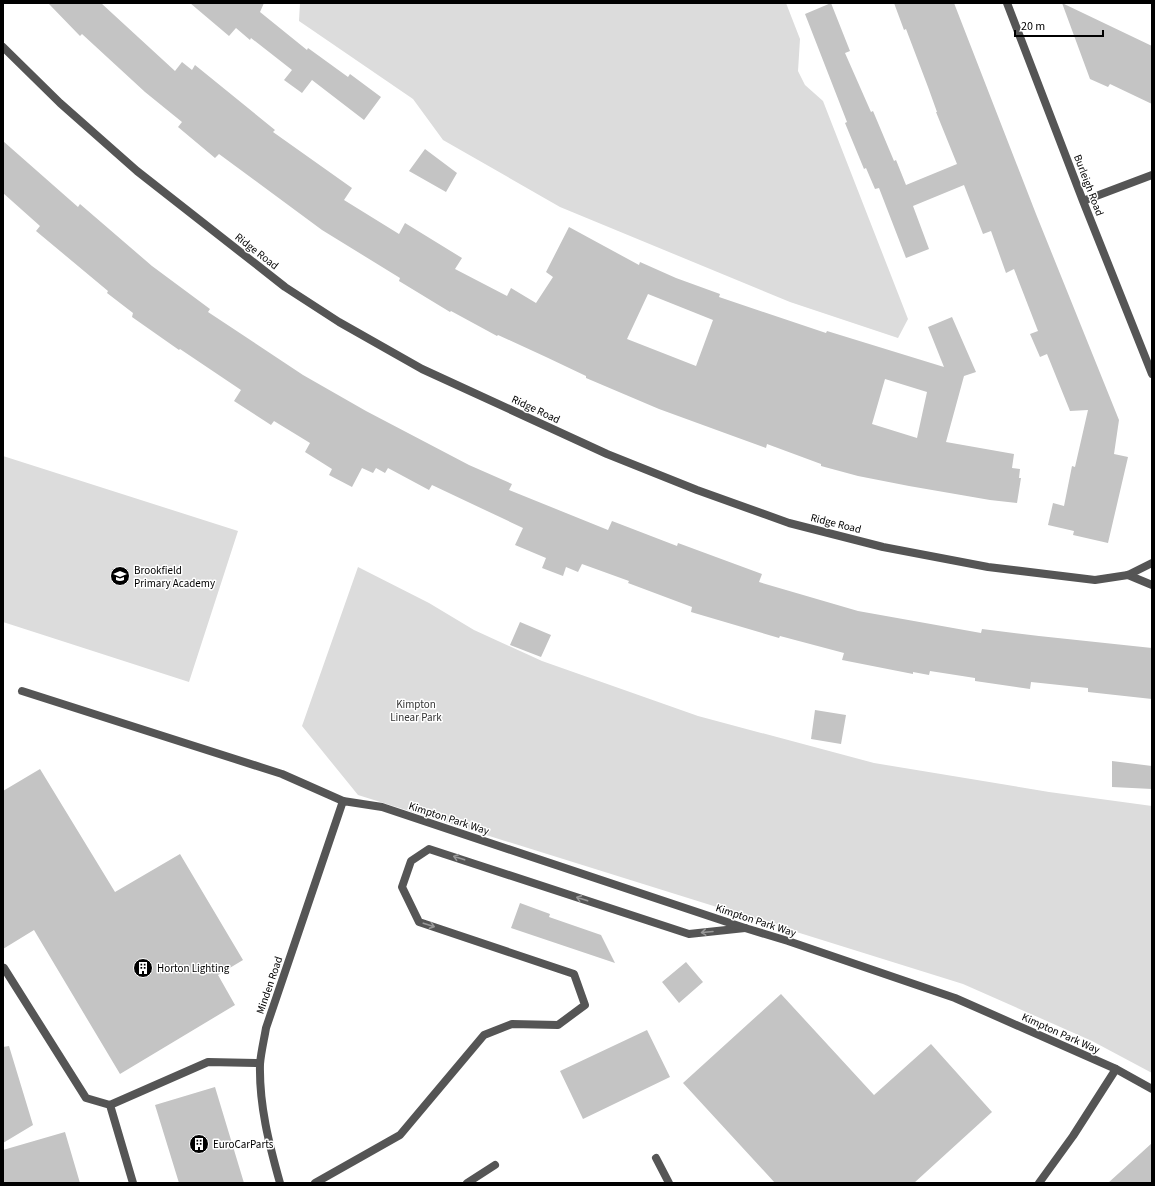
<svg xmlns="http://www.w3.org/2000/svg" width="1155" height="1186" font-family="'Source Sans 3',sans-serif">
<rect width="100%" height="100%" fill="#fff"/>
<!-- green -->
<path fill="#dcdcdc" d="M 300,3 L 786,3 L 800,39 L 798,71 L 805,85 L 823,101 L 908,319 L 898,338 L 790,302 L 560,207 L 443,140 L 413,99 L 299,21 Z
M 3,456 L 238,531 L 189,682 L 3,622 Z
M 358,567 L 429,603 L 474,630 L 542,661 L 698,716 L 874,763 L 1049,792 L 1152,806 L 1152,1073 L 1092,1041 L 963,984 L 358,795 L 302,726 Z"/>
<!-- building -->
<path fill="#c4c4c4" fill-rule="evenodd" d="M 48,3 L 101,3 L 175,71 L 182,62 L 192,70 L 195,65 L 275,130 L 273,132 L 352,188 L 344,200 L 399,234 L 405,223 L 462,258 L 455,269 L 507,296 L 511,288 L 536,303 L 553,277 L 546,272 L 569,227 L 639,265 L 640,262 L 676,278 L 720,294 L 719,297 L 826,333 L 827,331 L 944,367 L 928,327 L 952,317 L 976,372 L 964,376 L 946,442 L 1014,454 L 1012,468 L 1020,469 L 1019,478 L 1021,478 L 1017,503 L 990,500 L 909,486 L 858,476 L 821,466 L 821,464 L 767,444 L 766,448 L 733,436 L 659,409 L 586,378 L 586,376 L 546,357 L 498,335 L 497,336 L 451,311 L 450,312 L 399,281 L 400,278 L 322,230 L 219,154 L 215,158 L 178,127 L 182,122 L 145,92 L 82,34 L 80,36 ZM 648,294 L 713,320 L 696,366 L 627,339 ZM 885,379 L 927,392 L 917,438 L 872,424 Z
M 190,3 L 264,3 L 260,12 L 307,50 L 308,48 L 348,77 L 350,74 L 381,97 L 364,120 L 312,80 L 302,93 L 284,80 L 292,70 L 251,38 L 250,40 L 236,28 L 229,36 Z
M 831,3 L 850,51 L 845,53 L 871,112 L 873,111 L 894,161 L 896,160 L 906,185 L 957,164 L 936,112 L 937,112 L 928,87 L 906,29 L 904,30 L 894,3 L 954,3 L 1036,214 L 1119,420 L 1114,454 L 1128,457 L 1108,543 L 1073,535 L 1074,531 L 1048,525 L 1053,503 L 1064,506 L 1072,466 L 1075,467 L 1088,410 L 1070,411 L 1047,354 L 1040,357 L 1030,334 L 1038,331 L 1014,269 L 1006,273 L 991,231 L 983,234 L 964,185 L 913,206 L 929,249 L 906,258 L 879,188 L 875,189 L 866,168 L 864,169 L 845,123 L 847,122 L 805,14 Z
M 1062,3 L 1152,46 L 1152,104 L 1110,84 L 1108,87 L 1090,79 Z
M 3,141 L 78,207 L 80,204 L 152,266 L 210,309 L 208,312 L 303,375 L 366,411 L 469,465 L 512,484 L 509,490 L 608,530 L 612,521 L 677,546 L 678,543 L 762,574 L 759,582 L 858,611 L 981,633 L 982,629 L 1039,636 L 1152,648 L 1152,699 L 1088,692 L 1088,688 L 1031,682 L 1030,689 L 975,681 L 975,678 L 930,671 L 929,675 L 913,672 L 913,674 L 842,660 L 844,653 L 780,636 L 779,638 L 691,612 L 692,607 L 628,583 L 629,581 L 582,564 L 578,572 L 566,567 L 563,576 L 542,568 L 546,558 L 515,545 L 523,528 L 432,485 L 429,490 L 388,468 L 385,473 L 376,468 L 373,473 L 362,468 L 352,487 L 329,475 L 332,469 L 305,452 L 310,443 L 274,421 L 271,425 L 234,401 L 241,390 L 180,349 L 179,350 L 132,317 L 133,313 L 107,293 L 108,291 L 36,231 L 40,226 L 3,193 Z
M 425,149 L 457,173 L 446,192 L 409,171 Z
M 520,622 L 551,635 L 541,657 L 510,645 Z
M 815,710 L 846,715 L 841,744 L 811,739 Z
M 1112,761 L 1152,766 L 1152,789 L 1112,787 Z
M 40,769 L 115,892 L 180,854 L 243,960 L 218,975 L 235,1005 L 120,1074 L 34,930 L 3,949 L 3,791 Z
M 520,903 L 550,914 L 549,917 L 601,935 L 615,963 L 511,928 Z
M 686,962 L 703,982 L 679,1003 L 662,982 Z
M 781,994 L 874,1095 L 931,1044 L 992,1112 L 914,1183 L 775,1183 L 683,1083 Z
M 647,1030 L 670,1077 L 583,1119 L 560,1071 Z
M 9,1046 L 33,1125 L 3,1143 L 3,1047 Z
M 215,1087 L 244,1183 L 179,1183 L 155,1105 Z
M 65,1132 L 80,1183 L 3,1183 L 3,1150 Z
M 1152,1143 L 1152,1183 L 1108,1183 Z"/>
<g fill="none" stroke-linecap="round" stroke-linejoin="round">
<!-- service -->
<path stroke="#555" stroke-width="8" d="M 1128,575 L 1152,585
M 22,691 L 282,774 L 343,801
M 4,968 L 86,1098 L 110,1105 L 208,1062 L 260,1063
M 110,1105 L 133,1183
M 656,1158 L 669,1183
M 315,1183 L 400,1135 L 484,1035 L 512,1024 L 558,1025 L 585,1005 L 574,974 L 419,922 L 402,887 L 411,861 L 429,849 L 689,934 L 745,928
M 467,1183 L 495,1165
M 1039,1183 L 1073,1136 L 1116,1069"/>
<!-- minor -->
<path stroke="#555" stroke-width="8" d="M 1007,3 L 1083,201 L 1152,374
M 3,47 L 60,103 L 137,171 L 285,287 L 339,322 L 422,369 L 607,454 L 697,490 L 789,523 L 883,547 L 988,567 L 1095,580 L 1128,575 L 1152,563
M 1083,201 L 1152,175
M 280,1183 C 269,1144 259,1105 260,1064 C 261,1052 264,1040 266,1028 L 343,801 L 382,807 L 745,928 L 788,941 L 955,998 L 1116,1069 L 1152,1089"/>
</g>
<!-- one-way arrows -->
<defs><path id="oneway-shaft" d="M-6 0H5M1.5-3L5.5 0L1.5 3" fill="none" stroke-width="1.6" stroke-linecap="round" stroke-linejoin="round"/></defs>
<g stroke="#999">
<use href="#oneway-shaft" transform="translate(459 858) rotate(-162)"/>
<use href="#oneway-shaft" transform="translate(582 899) rotate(-162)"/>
<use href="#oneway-shaft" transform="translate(429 925) rotate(18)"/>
<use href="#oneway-shaft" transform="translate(707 932) rotate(175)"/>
</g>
<!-- icons -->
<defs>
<symbol id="school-disc" viewBox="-11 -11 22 22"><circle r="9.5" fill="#000" stroke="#fff"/><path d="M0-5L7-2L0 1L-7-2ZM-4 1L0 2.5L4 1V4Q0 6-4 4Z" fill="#fff"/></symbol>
<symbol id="building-disc" viewBox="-11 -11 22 22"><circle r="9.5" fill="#000" stroke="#fff"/><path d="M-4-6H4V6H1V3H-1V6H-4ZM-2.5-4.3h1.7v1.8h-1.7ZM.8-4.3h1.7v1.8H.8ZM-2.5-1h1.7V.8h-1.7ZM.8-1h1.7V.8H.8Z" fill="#fff"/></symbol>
</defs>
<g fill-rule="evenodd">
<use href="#school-disc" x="109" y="565" width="22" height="22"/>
<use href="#building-disc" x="132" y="957" width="22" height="22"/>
<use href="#building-disc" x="188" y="1133" width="22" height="22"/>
</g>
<g text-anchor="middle" stroke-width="3" stroke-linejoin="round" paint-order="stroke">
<!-- street labels -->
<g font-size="11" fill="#000" stroke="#fff">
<text transform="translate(1089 185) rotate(69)" y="4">Burleigh Road</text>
<text transform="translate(257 251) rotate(38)" y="4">Ridge Road</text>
<text transform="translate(536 409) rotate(25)" y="4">Ridge Road</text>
<text transform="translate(836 523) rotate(14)" y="4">Ridge Road</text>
<text transform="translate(449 818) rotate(18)" y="4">Kimpton Park Way</text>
<text transform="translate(756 920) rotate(18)" y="4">Kimpton Park Way</text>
<text transform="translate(269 985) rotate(-71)" y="4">Minden Road</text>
<text transform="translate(1061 1033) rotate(24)" y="4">Kimpton Park Way</text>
</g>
<!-- poi labels -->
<g font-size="11" fill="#000" stroke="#fff" text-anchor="start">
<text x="134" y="574">Brookfield<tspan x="134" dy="13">Primary Academy</tspan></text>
<text x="157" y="972">Horton Lighting</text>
<text x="213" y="1148">EuroCarParts</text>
</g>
<!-- park labels -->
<g font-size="11" fill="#333" stroke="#fff">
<text x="416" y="708">Kimpton<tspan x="416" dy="13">Linear Park</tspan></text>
</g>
</g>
<!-- border -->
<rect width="1155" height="1186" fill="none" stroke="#000000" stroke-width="8"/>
<!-- scale -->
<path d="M1015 30v6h88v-6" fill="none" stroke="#000000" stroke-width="2"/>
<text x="1021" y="30" font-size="12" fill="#000000" stroke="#ffffff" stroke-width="3" paint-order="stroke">20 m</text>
</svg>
